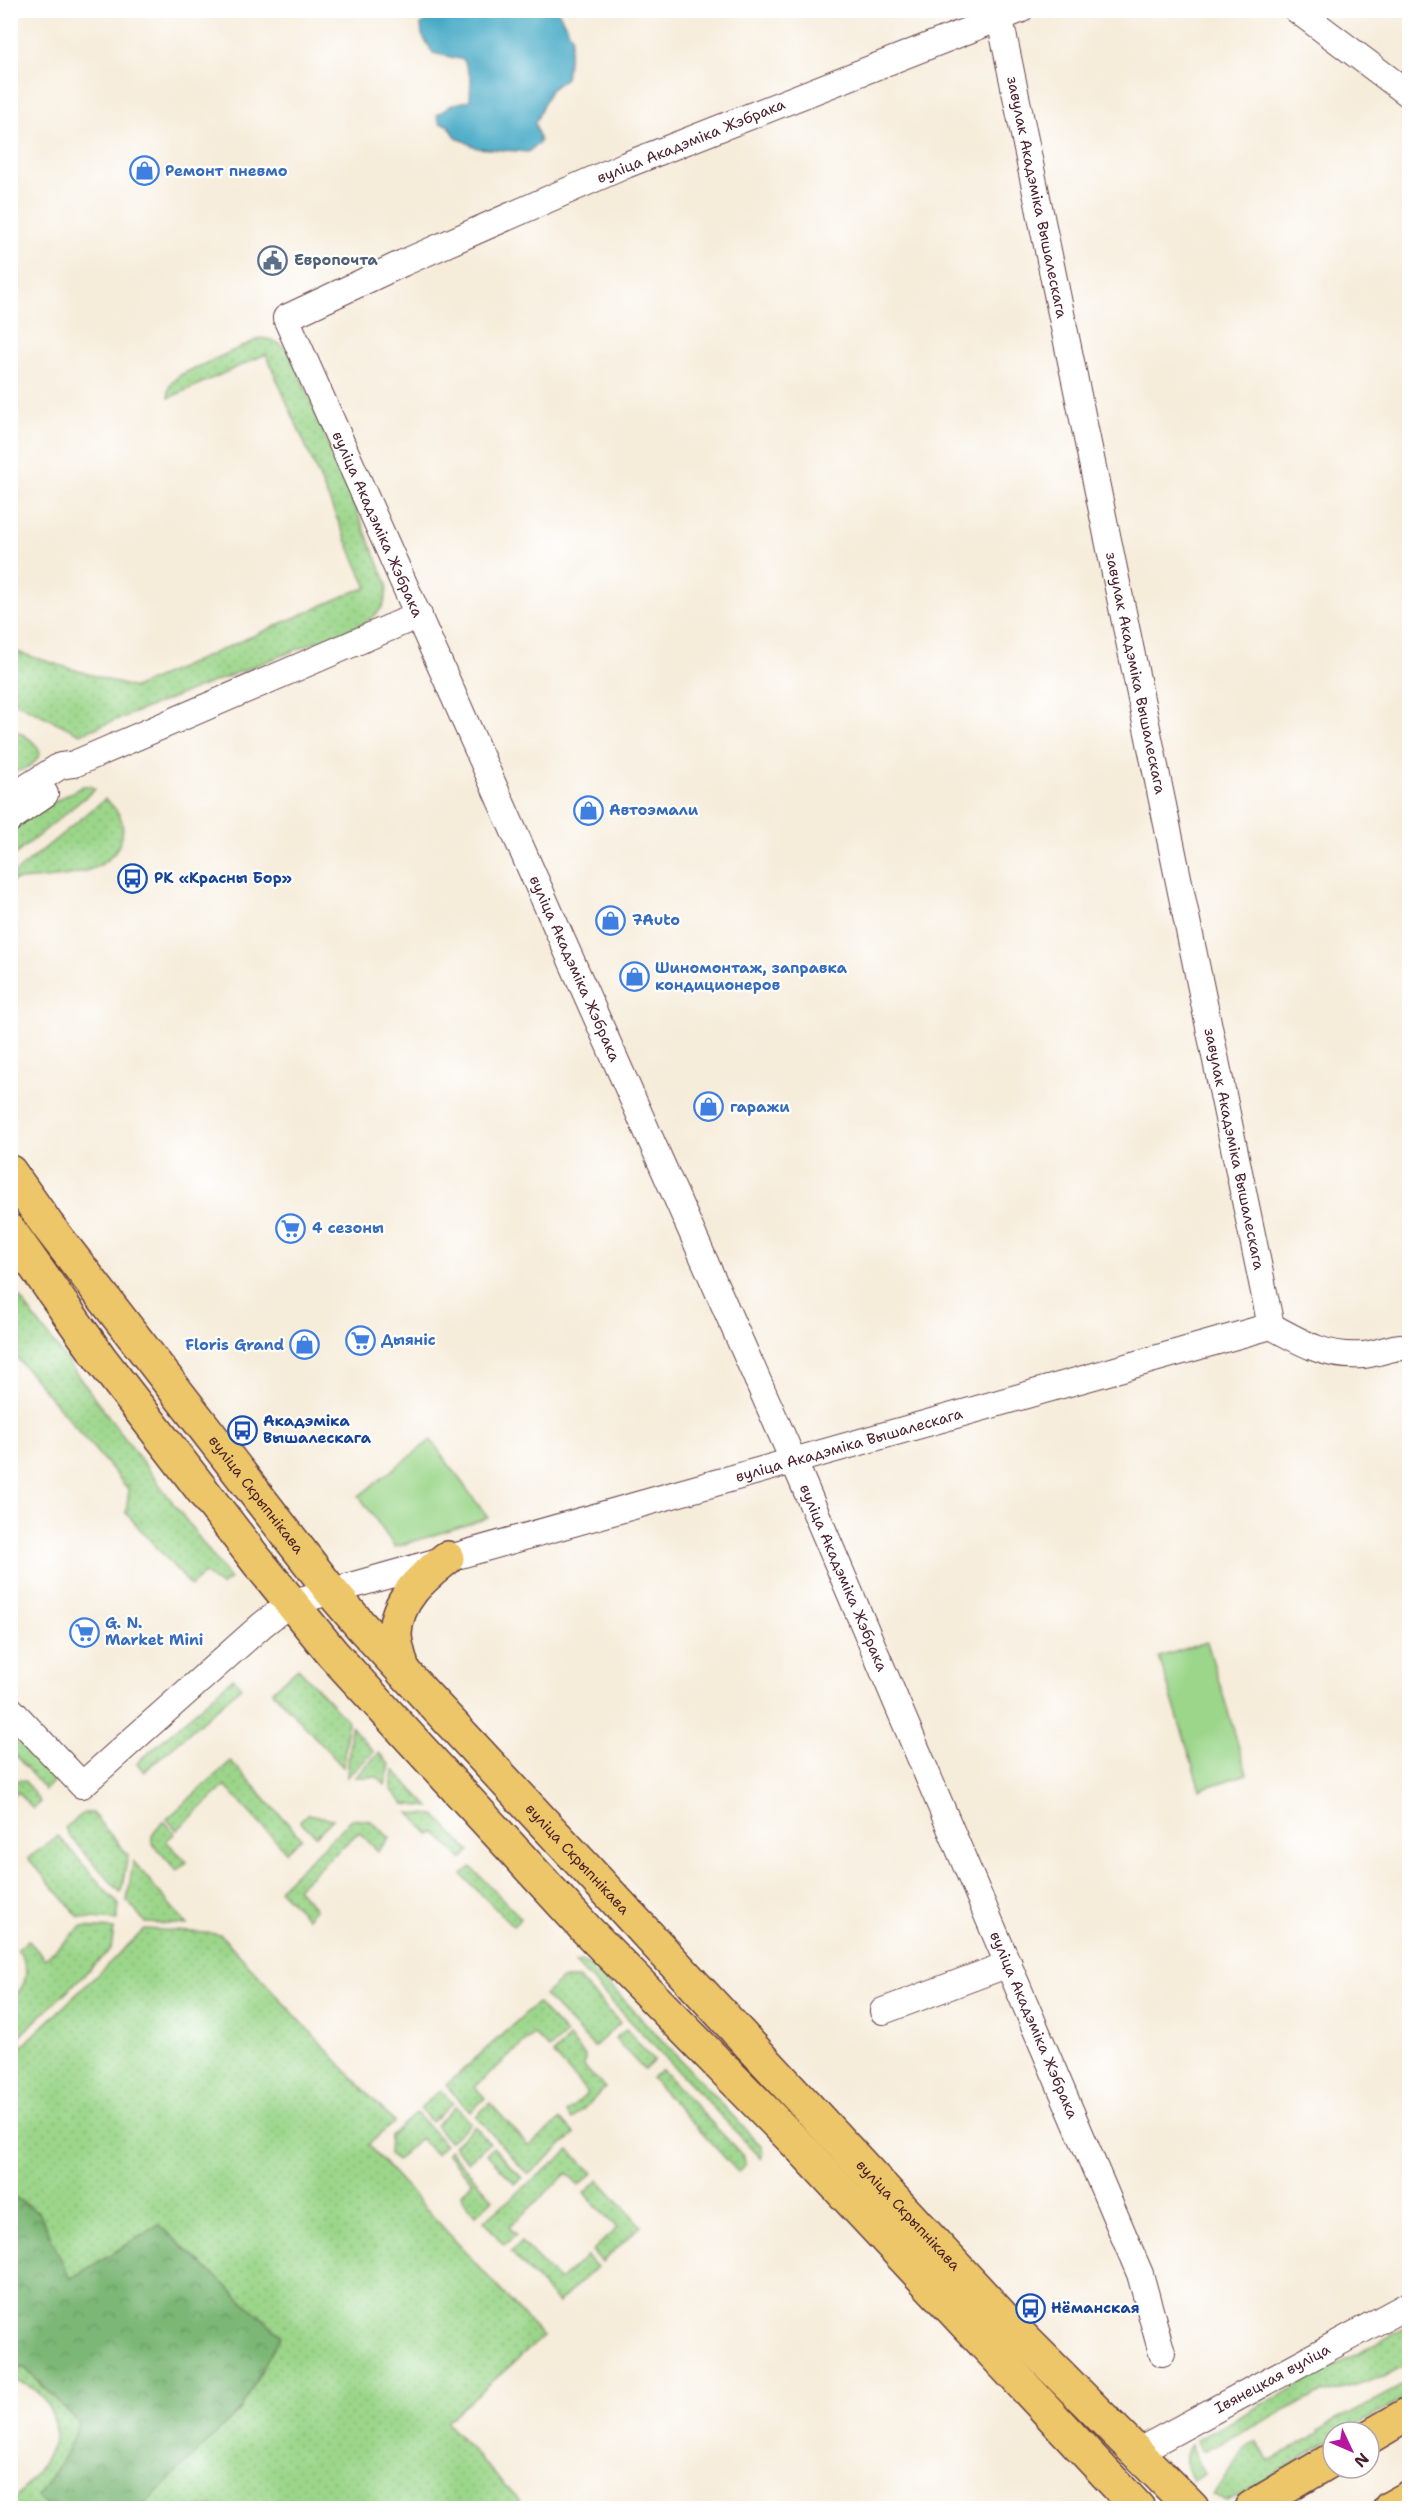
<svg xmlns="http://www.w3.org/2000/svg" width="1420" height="2519" font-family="'Shantell Sans',sans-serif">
<defs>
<pattern id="grass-dots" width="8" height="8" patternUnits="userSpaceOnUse" patternTransform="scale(1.5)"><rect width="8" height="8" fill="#9bd68a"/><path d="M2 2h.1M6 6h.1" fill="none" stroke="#87b777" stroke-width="1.8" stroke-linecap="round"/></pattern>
<pattern id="forest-crowns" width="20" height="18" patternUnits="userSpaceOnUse" patternTransform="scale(1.5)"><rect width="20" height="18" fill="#7cb776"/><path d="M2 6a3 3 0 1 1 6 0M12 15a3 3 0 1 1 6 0" fill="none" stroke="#689461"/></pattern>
</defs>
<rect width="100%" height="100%" fill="#fff"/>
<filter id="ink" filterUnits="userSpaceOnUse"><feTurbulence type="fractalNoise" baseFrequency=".0167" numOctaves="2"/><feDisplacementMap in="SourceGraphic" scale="12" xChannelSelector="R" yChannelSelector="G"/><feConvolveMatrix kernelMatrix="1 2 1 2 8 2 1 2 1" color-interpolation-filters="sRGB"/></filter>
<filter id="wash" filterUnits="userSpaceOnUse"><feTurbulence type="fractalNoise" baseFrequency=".008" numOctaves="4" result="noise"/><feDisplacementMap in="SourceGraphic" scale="24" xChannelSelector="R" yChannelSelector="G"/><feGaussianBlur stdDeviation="1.35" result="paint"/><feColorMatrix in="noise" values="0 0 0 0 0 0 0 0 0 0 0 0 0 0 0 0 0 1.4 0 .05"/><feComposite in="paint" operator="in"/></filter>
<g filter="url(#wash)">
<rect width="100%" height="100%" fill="#f6ecda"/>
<!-- grass -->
<path fill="url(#grass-dots)" stroke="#727a5a" stroke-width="1.5" d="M 261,338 C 276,340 283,344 292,356 L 387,584 C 387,604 381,612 365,623 L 80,734 L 11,700 L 10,650 L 134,688 L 353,592 L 367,588 L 266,354 L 169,398 C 167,387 171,382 180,375 Z
M 10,728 C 26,735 55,751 28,767 C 22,771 16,770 11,774 Z
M 83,786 L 90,786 L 95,789 L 11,858 L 11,831 L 32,814 Z
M 105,799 C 117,809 125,819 122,835 C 113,881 48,876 11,881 L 11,876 Z
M 11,1286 L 230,1579 L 221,1586 L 204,1573 L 191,1586 L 126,1513 L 129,1490 L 11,1351 Z
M 298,1668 L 348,1721 L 343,1767 L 272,1691 Z
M 233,1678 L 241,1687 L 144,1772 L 137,1763 Z
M 351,1726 L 374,1752 L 347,1777 Z
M 10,1731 L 59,1772 L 57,1779 L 45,1790 L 11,1750 Z
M 379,1753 L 390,1765 L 385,1785 L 377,1777 L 355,1777 Z
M 231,1761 L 301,1838 L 286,1852 L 225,1786 L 177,1830 L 167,1819 Z
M 394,1770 L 429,1807 L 404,1804 L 391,1789 Z
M 18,1780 L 25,1781 L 40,1802 L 33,1809 L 18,1792 L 11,1797 L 11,1787 Z
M 84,1813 L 92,1813 L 128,1855 L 121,1893 L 69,1836 L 65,1828 Z
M 409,1813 L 435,1815 L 470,1852 L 461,1859 L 435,1832 L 430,1835 Z
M 307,1814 L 333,1819 L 316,1836 L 300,1821 Z
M 352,1819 L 371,1821 L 390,1838 L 378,1851 L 359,1832 L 297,1888 L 315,1909 L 307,1918 L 279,1889 Z
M 164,1821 L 175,1833 L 166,1841 L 187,1862 L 177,1871 L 152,1843 C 150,1833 157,1828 164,1821 Z
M 58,1836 L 119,1905 L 117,1920 L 79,1917 L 28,1858 Z
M 133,1861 L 187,1925 L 146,1923 L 127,1901 Z
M 471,1867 L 521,1918 L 513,1926 L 462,1875 Z
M 81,1927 L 114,1929 L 111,1949 L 11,2044 L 11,1999 C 28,1987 31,1965 17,1950 L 28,1940 L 45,1959 Z
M 145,1929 L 220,1934 L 394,2122 L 368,2145 L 543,2337 L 446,2422 L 526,2508 L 11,2508 L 11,2504 C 25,2486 54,2456 56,2433 C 57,2424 51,2413 48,2406 C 41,2391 27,2383 11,2381 L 10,2180 L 17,2165 L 11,2162 L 11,2057 Z
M 582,1962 L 594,1968 L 761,2146 L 763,2153 L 761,2158 L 575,1963 Z
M 562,1979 L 579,1979 L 620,2023 L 594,2047 L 544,1995 Z
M 537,2003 L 566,2034 L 549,2049 L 534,2034 L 475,2087 L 485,2098 L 470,2112 L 446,2085 Z
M 626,2029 L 654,2061 L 644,2070 L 615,2039 Z
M 569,2038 L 585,2056 L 584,2067 L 605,2088 L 572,2120 L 566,2113 L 588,2093 L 553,2054 Z
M 662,2070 L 742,2155 L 745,2165 L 738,2172 L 651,2078 Z
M 440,2090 L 453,2103 L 431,2122 L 420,2108 Z
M 490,2103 L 529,2146 L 560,2120 L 575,2134 L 528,2175 L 476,2116 Z
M 456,2106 L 471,2123 L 449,2142 L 435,2125 Z
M 416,2113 L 445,2145 L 435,2154 L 420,2138 L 396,2161 L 389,2154 L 390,2136 Z
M 475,2126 L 489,2143 L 468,2162 L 453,2146 Z
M 493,2147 L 522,2178 L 515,2184 L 487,2154 Z
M 449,2150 L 493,2199 L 476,2215 L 464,2201 L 462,2194 L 472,2182 L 447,2153 Z
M 569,2150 L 593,2173 L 579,2185 L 567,2173 L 509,2227 L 516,2235 L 504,2245 L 484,2221 Z
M 599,2180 L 641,2226 L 602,2262 L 592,2251 L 617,2228 L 584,2193 Z
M 521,2242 L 559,2281 L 587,2256 L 597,2267 L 558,2303 L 511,2252 Z
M 1409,2326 L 1409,2363 L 1383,2377 L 1315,2396 L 1203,2451 L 1196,2440 Z
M 1409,2382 L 1409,2396 L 1345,2432 L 1333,2432 L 1333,2439 L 1238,2496 L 1225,2500 L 1213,2495 L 1244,2448 L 1256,2441 L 1270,2461 L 1319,2433 L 1318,2430 Z
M 1191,2444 L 1204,2474 L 1193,2481 C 1186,2467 1182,2458 1191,2444 Z"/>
<!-- forest -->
<path fill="url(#forest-crowns)" stroke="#636b50" stroke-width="1.5" d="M 11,2195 L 39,2212 L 70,2279 L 159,2225 L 281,2335 L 241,2409 L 141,2508 L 48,2508 L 37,2497 L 65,2455 L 79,2423 L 25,2368 L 11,2370 Z"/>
<!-- green -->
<path fill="#9bd68a" stroke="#727a5a" stroke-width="1.5" d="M 431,1440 L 488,1518 L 395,1547 L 359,1496 Z
M 1207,1642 L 1247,1774 L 1200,1789 L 1159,1657 Z"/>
<!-- water -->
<path fill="#46aac6" stroke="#486478" stroke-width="1.5" d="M 437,11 L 558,11 L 572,37 L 566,78 L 550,90 L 535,123 L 540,142 L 528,152 L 477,148 L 456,137 L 448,125 L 440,123 L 437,115 L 452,105 L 470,100 L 471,79 L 464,60 L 433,53 L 422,35 L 421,25 Z"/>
</g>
<g filter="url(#ink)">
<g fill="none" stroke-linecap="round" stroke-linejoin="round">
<defs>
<g id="minor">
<path id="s1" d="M 1020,10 L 626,165 L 403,263 L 286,318 L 801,1478 L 1140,2274 L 1162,2353"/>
<path d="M 1297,10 L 1410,95"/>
<path id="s2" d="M 1000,19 L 1271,1326"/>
<path d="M 10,798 L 60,766 L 74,764 L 419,615"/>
<path d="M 10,819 L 45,794"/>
<path id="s3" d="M 10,1709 L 82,1785 L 262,1625 L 290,1603 L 1271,1326 C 1302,1343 1327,1358 1363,1355 C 1378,1354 1394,1345 1410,1347"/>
<path d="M 883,2011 L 1009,1964"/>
<path id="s4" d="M 1137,2452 L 1410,2304"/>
</g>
<g id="major">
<path id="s5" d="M 10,1172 L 48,1226 L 331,1591 L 362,1627 L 1012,2327 L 1192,2508"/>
<path d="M 10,1231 L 100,1358 L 257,1561 L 333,1654 L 586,1929 L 802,2149 L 1138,2508"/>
<path d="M 403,1672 C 401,1660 395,1646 395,1634 C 396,1599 422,1578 447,1558"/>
<path d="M 1369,2437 L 1410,2413"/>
<path d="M 1251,2508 L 1333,2459"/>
<path d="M 1390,2508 L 1410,2497"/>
</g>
</defs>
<!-- minor casing -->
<use href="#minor" stroke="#643e45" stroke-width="28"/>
<!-- major casing -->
<use href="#major" stroke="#643e45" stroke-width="36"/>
<!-- minor -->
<use href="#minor" stroke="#fff" stroke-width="26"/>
<!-- major -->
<use href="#major" stroke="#ecc669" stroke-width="33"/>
</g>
</g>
<!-- icons -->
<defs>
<symbol id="shop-ring" viewBox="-11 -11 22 22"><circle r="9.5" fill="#fff" stroke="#3f7fe0" stroke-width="1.5"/><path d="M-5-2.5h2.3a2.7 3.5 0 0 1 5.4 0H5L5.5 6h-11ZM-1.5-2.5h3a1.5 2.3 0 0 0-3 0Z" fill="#3f7fe0"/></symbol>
<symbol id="civic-ring" viewBox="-11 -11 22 22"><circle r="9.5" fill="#fff" stroke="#5c6f8a" stroke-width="1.5"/><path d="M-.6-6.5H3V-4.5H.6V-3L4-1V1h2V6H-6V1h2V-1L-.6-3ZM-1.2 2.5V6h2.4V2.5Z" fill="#5c6f8a"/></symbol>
<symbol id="bus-ring" viewBox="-11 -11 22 22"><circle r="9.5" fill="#fff" stroke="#1a4fb4" stroke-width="1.5"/><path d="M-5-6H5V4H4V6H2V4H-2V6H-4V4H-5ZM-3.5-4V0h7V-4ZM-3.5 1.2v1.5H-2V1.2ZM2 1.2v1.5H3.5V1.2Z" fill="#1a4fb4"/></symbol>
<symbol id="supermarket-ring" viewBox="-11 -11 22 22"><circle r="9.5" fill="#fff" stroke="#3f7fe0" stroke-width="1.5"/><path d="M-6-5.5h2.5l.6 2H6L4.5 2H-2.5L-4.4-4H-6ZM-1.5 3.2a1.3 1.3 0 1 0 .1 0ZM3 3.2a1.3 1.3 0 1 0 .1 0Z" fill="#3f7fe0"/></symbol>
</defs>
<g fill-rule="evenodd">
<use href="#shop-ring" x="128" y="154" width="33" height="33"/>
<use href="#civic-ring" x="256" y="244" width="33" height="33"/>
<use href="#shop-ring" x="572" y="794" width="33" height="33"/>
<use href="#bus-ring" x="116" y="862" width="33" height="33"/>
<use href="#shop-ring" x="594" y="904" width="33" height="33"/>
<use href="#shop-ring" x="618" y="960" width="33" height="33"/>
<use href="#shop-ring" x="692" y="1090" width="33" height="33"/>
<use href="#supermarket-ring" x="274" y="1212" width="33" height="33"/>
<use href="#supermarket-ring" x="344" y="1324" width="33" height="33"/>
<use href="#shop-ring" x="288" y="1328" width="33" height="33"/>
<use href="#bus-ring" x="226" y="1414" width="33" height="33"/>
<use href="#supermarket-ring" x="68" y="1616" width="33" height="33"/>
<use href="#bus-ring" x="1014" y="2292" width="33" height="33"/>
</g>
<g text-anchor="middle" stroke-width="4.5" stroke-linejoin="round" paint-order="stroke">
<!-- street labels -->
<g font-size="15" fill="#4a1f2b" stroke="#fff">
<text transform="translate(691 141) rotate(-22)" y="5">вуліца Акадэміка Жэбрака</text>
<text dy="5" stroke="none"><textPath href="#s2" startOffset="182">завулак Акадэміка Вышалескага</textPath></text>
<text dy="5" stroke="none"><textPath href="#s1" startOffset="1022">вуліца Акадэміка Жэбрака</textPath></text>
<text dy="5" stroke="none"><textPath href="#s2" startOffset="668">завулак Акадэміка Вышалескага</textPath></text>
<text dy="5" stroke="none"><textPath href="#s1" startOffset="1508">вуліца Акадэміка Жэбрака</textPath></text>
<text dy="5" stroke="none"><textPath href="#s2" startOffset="1154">завулак Акадэміка Вышалескага</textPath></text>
<text dy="5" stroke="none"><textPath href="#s3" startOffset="962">вуліца Акадэміка Вышалескага</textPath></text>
<text dy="5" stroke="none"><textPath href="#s5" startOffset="406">вуліца Скрыпнікава</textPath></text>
<text dy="5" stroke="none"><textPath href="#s1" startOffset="2174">вуліца Акадэміка Жэбрака</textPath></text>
<text dy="5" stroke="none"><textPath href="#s5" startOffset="892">вуліца Скрыпнікава</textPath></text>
<text dy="5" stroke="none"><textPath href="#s1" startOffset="2660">вуліца Акадэміка Жэбрака</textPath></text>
<text dy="5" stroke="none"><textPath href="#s5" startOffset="1378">вуліца Скрыпнікава</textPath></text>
<text dy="5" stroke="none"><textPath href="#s4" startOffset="154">Івянецкая вуліца</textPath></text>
</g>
<!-- shop labels -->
<g font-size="15" font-weight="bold" fill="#366cbe" stroke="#fff" text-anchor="start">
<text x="165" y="176">Ремонт пневмо</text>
<text x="609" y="815">Автоэмали</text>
<text x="632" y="925">7Auto</text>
<text x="655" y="973">Шиномонтаж, заправка<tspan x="655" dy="17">кондиционеров</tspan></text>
<text x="730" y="1112">гаражи</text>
<text x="312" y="1233">4 сезоны</text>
<text x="381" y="1345">Дыяніс</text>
<text x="284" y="1350" text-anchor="end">Floris Grand</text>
<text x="105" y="1628">G. N.<tspan x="105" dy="17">Market Mini</tspan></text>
</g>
<!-- service labels -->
<g font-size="15" font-weight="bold" fill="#4e5e75" stroke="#fff" text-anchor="start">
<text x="294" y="265">Европочта</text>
</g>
<!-- transit labels -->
<g font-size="15" font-weight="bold" fill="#164399" stroke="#fff" text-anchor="start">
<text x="154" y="883">РК «Красны Бор»</text>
<text x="263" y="1426">Акадэміка<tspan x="263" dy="17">Вышалескага</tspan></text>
<text x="1051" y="2313">Нёманская</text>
</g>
</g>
<!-- margin -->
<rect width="1420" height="2519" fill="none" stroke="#fff" stroke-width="36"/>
<!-- north arrow -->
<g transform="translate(1351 2450) rotate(134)"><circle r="28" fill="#ffffff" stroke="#b7a5aa" stroke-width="1.5"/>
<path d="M0-4.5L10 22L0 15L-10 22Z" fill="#b5179e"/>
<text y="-9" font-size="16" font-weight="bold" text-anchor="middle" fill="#4a1f2b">N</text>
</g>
</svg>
